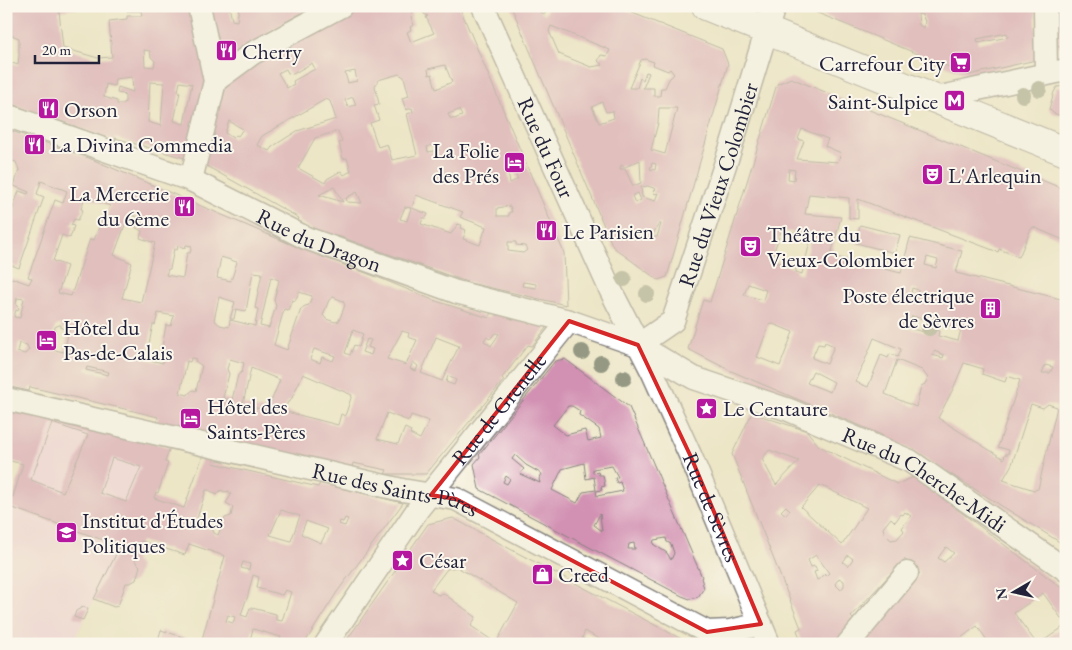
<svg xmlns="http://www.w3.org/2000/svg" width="1072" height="650" font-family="'EB Garamond',serif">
<rect width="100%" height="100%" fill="#fbf7ec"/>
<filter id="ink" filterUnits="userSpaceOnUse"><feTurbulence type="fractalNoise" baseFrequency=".02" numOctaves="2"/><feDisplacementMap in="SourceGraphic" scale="10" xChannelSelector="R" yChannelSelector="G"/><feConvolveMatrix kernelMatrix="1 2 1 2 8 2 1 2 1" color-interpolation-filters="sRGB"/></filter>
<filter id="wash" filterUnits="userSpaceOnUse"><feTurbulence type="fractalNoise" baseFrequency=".0096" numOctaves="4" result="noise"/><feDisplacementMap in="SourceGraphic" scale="20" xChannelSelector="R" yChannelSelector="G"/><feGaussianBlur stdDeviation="1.12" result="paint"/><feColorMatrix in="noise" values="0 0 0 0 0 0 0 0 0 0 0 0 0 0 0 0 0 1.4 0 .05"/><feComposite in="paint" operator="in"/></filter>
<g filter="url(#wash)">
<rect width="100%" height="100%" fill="#ece5c6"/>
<!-- built -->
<path fill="#f2cfe2" d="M 38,416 L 78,428 L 82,426 L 161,462 L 72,644 L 6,644 L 6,520 Z"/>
<g id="blocks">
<!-- building -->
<path fill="#d290b2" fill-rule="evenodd" d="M 6,6 L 81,6 L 81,8 L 59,11 L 63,48 L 98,58 L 112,57 L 109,21 L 127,19 L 127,16 L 142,16 L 141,11 L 127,11 L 126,6 L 184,6 L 186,12 L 195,10 L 209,80 L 191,160 L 115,138 L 115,141 L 55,119 L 55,120 L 45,117 L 6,101 L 6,61 L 18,65 L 19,55 L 19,38 L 6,33 ZM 144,50 L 150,51 L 151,57 L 155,61 L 154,67 L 145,66 ZM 132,77 L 133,92 L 118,87 L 117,93 L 123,94 L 125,96 L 125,102 L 123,104 L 117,104 L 117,101 L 104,97 L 106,84 L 114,86 L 115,79 ZM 150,82 L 164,83 L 161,126 L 148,122 ZM 180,82 L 192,84 L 184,124 L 174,121 L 180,92 L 178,91 Z
M 207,6 L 229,6 L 232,20 L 237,21 L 239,6 L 303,6 L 305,11 L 268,32 L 270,36 L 231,60 L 217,55 Z
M 379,6 L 459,6 L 564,253 L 566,305 L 470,283 L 338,236 L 337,239 L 314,230 L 298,221 L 299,218 L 203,164 L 223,83 L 254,60 L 360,7 L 369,12 ZM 422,9 L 424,14 L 428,16 L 426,17 L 434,33 L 411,42 L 407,32 L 411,30 L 410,27 L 414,25 L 411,17 L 413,12 ZM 312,63 L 315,69 L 293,81 L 294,84 L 287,88 L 278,73 L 286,69 L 288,73 L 293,74 ZM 445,65 L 452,82 L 436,89 L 432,74 L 429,75 L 428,69 ZM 355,71 L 357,81 L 348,83 L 345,73 ZM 399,74 L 404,77 L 409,96 L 402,98 L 406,110 L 412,108 L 413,112 L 407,114 L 417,155 L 392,160 L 387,144 L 378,147 L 370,123 L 379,120 L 374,105 L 379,104 L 375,86 L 378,80 ZM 353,97 L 356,105 L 348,107 L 345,100 ZM 326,99 L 330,101 L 336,119 L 297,131 L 272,147 L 269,151 L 257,145 L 262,136 ZM 459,110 L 462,116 L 454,119 L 450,118 L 448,114 ZM 229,121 L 243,129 L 238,136 L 236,135 L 233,138 L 225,133 ZM 338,131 L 342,142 L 339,143 L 343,159 L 347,158 L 351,171 L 344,175 L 341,171 L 327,179 L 325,183 L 298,168 L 315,138 ZM 432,145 L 440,150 L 428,152 L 427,147 ZM 514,171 L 518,179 L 510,183 L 508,173 ZM 334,187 L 343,202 L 319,195 ZM 357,192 L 362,203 L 347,202 L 346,198 ZM 416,195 L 463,212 L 460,217 L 486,227 L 480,245 L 463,239 L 466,230 L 461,228 L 462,225 L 458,224 L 451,234 L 421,224 L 423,218 L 426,218 L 428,214 L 412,208 ZM 510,206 L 512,212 L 509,212 L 509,216 L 497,216 L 497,208 ZM 405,207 L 411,208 L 407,221 L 400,219 ZM 508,242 L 516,242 L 516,245 L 525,246 L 527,250 L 523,253 L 508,251 ZM 523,282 L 536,284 L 536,288 L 522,286 Z
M 511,6 L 540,6 L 540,12 L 545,14 L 548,6 L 615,6 L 722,49 L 728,64 L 667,277 L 658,280 L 613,247 ZM 551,26 L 610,50 L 607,56 L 601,55 L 598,61 L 603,65 L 591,67 L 559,54 L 549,31 ZM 645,59 L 654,62 L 653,65 L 668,71 L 670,69 L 674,74 L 669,79 L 665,88 L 661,88 L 660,96 L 654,96 L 654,88 L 643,88 L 649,73 L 646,72 L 643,80 L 640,78 L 637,88 L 629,88 L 641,60 ZM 602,102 L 606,112 L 613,111 L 614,118 L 599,123 L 592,107 ZM 659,108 L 677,108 L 665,154 L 651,150 L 658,123 ZM 640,160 L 641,183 L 633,186 L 625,169 L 620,169 L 621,165 L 625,167 ZM 652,163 L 656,164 L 655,170 L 650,169 ZM 648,186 L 656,189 L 653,191 L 655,194 L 658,193 L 655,201 L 642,197 L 641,187 ZM 638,193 L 641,200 L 635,203 L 632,196 ZM 659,224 L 661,224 L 657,237 L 651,237 Z
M 806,6 L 1036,6 L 1036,60 L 969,75 L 808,9 ZM 918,14 L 923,15 L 924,20 L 925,20 L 924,28 L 919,25 ZM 1007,33 L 1008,37 L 978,43 L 977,39 Z
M 1056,6 L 1066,6 L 1066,52 L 1057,45 Z
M 791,78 L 1066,190 L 1066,241 L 1033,227 L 1030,231 L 1019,257 L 999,249 L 998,252 L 858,199 L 858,219 L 849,218 L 849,198 L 809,194 L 805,214 L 841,217 L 831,255 L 840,258 L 901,273 L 910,238 L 962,251 L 956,273 L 1061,299 L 1066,283 L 1066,507 L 1063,517 L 1066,518 L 1066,546 L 912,450 L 875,432 L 731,371 L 688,349 L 703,300 L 710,302 L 777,84 ZM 802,129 L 828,139 L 825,146 L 841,153 L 838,162 L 797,159 L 804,141 L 798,139 ZM 789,169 L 795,170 L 794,180 L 788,179 ZM 781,231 L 812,234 L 802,274 L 796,272 L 796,269 L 771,260 ZM 927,257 L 938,260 L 936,268 L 925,265 ZM 748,284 L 766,290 L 763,300 L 744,295 ZM 912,288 L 918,290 L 916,297 L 911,295 ZM 912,316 L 961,329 L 958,341 L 938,336 L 939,331 L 929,328 L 928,333 L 908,328 ZM 773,324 L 793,332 L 780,366 L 757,357 L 769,325 ZM 874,338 L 901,349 L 898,357 L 890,354 L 888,358 L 881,355 L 868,387 L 856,382 ZM 825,342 L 834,346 L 827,364 L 812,358 L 818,344 L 824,345 ZM 934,351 L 944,355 L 943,358 L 932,355 ZM 897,360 L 922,370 L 928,378 L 925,384 L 921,386 L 916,407 L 885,394 ZM 964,363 L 983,369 L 982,374 L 1005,382 L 1007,376 L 1020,380 L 998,447 L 1009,450 L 1008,454 L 1005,454 L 1004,459 L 938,418 L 953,389 ZM 1045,365 L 1053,367 L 1050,373 L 1042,373 ZM 813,371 L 834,382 L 830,392 L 807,383 ZM 1031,404 L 1043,408 L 1048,404 L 1057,407 L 1038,489 L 1034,490 L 1003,480 L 1012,464 Z
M 1066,86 L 1066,115 L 1058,115 L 1053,113 L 1049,109 L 1054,92 L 1057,87 Z
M 6,129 L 89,158 L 304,250 L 382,279 L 433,300 L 489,318 L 491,312 L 546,327 L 546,328 L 532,346 L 528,345 L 502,378 L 504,380 L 426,474 L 385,474 L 387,470 L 353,463 L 352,469 L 157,422 L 158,417 L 142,413 L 30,387 L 29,391 L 6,386 L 6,278 L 11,279 L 12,278 L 29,284 L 32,278 L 28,277 L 55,200 L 63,203 L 67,191 L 41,181 L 37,194 L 44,197 L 19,268 L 6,263 L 8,250 L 6,249 L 6,218 L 9,219 L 19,191 L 28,194 L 29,192 L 14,186 L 19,170 L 16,162 L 6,159 ZM 85,197 L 110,206 L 106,217 L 103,217 L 94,240 L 90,239 L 71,296 L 58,293 L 67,266 L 53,261 L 62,235 L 70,238 L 74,226 L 71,225 L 74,219 L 78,220 L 83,210 L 81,209 ZM 129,214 L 140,218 L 136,228 L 142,231 L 140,238 L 155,243 L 141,302 L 122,298 L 132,263 L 114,255 ZM 186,245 L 192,246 L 190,253 L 187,253 L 183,278 L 166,275 L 168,269 L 170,269 L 174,249 L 177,250 L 178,246 L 185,248 ZM 221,257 L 237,262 L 231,281 L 217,278 ZM 253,272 L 262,273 L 255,308 L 258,309 L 255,326 L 230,320 L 229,327 L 220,325 L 214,320 L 219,297 L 235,302 L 230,319 L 234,319 L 236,309 L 246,311 ZM 271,277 L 279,280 L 274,300 L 276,306 L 269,328 L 260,326 ZM 299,292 L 312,296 L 309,305 L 305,306 L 301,309 L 287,350 L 274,345 L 284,309 L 288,310 L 292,300 L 295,301 ZM 333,297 L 343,301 L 345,305 L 339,321 L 335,322 L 326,319 L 323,315 L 329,300 ZM 17,298 L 24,299 L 20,318 L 14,317 L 16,310 L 18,311 L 19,308 L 16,305 ZM 158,313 L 174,316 L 171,326 L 166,325 L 161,353 L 162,354 L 161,358 L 164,359 L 163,363 L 146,359 L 153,324 L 155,325 ZM 59,325 L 61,325 L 61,328 L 69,330 L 64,352 L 50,349 L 55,327 ZM 353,330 L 363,334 L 359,347 L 354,345 L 350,355 L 345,353 ZM 402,331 L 409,333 L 408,337 L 417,340 L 406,365 L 387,359 ZM 495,333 L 499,334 L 491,346 L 484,341 L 486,337 L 490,339 ZM 436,337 L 459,346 L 442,381 L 421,373 ZM 367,339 L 371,340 L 368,347 L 373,349 L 371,355 L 362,352 ZM 19,343 L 27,345 L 29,350 L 25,354 L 17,352 ZM 314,349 L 335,356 L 333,361 L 322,357 L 320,363 L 310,359 ZM 191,358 L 196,359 L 195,361 L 202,366 L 196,391 L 193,390 L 189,393 L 188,395 L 180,393 L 187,361 L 190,362 ZM 230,359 L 244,363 L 242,372 L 238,375 L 232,400 L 223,398 L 229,374 L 227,369 ZM 413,362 L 418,366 L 416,371 L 410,369 ZM 87,367 L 109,372 L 108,375 L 86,370 ZM 251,368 L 280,380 L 267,411 L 243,404 ZM 303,374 L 352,395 L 345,416 L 341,414 L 338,425 L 283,411 L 288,402 L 291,400 ZM 448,376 L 456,380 L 454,385 L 446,382 ZM 387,413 L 409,421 L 411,415 L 429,421 L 420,439 L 410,434 L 411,431 L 405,428 L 398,444 L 377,439 Z
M 860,225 L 900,235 L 895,253 L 856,243 Z
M 565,359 L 629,407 L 702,577 L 701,578 L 704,588 L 698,597 L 690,599 L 682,596 L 479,489 L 474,464 L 480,457 L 479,455 L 555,361 ZM 568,406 L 572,406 L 580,411 L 579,415 L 582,417 L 599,429 L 601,438 L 588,441 L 585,430 L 566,435 L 553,425 ZM 515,455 L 526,465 L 542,474 L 539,479 L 540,483 L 520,474 L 524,469 L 512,459 ZM 584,463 L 586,479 L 594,477 L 596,490 L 583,492 L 577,503 L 552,490 L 562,469 ZM 612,466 L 618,477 L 615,478 L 617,483 L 620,482 L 623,491 L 597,496 L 596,491 L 602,490 L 601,487 L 605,486 L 603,475 L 599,475 L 598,472 L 593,473 L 593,469 ZM 506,476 L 510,479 L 507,484 L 503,482 ZM 600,514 L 602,531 L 594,525 ZM 666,538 L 667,542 L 671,544 L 674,553 L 671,560 L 667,553 L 653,544 L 654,540 ZM 634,543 L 635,549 L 628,549 L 629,544 Z
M 6,408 L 78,428 L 82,426 L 170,447 L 165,462 L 168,463 L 158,493 L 156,492 L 154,498 L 184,508 L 203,455 L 215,458 L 213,463 L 318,487 L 320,483 L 403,503 L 337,592 L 304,644 L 278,644 L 281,637 L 253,629 L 249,644 L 157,644 L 161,630 L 201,643 L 225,556 L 189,544 L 185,555 L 141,541 L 135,561 L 140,566 L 136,580 L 130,583 L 126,583 L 118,606 L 114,607 L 94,599 L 120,546 L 10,507 L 6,518 L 6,495 L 13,497 L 23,464 L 6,460 ZM 52,423 L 88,435 L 63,492 L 31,480 ZM 112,458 L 141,467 L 126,502 L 100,493 ZM 206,490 L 209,490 L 217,495 L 221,490 L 225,492 L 229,491 L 231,495 L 226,503 L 233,507 L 231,516 L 225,518 L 218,535 L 214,533 L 213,530 L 202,526 L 195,525 ZM 281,510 L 300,516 L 291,541 L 270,535 ZM 345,518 L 348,519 L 345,526 L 339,524 L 340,521 L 343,522 ZM 306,521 L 328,529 L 321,543 L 301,534 ZM 243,562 L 250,564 L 249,570 L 241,568 ZM 253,575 L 259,577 L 257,588 L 282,595 L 285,590 L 291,592 L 282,621 L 276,620 L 276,614 L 252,608 L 250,608 L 247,617 L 241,615 L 246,600 L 247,599 ZM 228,615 L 235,617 L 233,623 L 226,621 Z
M 752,413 L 807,431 L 819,446 L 897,484 L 914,477 L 1066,591 L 1066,644 L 1039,644 L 1066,625 L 1043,593 L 1014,613 L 1037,644 L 990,644 L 977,626 L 953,644 L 856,644 L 920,574 L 904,559 L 851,617 L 858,624 L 841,644 L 808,644 L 806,639 L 801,641 L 797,630 L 801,628 L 732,454 ZM 769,450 L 799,461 L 776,485 L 762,459 ZM 820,485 L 867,508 L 842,545 L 801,507 ZM 786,506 L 790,510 L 786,515 L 781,511 ZM 905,512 L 911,516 L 902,528 L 904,531 L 897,539 L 891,540 L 884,533 L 883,528 L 891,518 L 895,522 L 901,514 L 903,515 ZM 946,547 L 954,553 L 944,562 L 938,558 ZM 816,555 L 829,573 L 826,576 L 825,574 L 821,578 L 817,580 L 814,572 L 817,571 L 815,566 L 811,567 L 808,560 ZM 848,555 L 853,559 L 848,566 L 843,562 ZM 839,578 L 844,581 L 844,586 L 841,590 L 835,584 Z
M 453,518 L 512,550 L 691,644 L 608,644 L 585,631 L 582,638 L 588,641 L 587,644 L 344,644 L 428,524 ZM 457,567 L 518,603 L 496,643 L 471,626 L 476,617 L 443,593 L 438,595 L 431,590 L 447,569 Z
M 83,607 L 88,609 L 83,620 L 74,617 L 76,611 Z"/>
</g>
</g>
<g filter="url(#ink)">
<use href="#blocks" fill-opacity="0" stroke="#878480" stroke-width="1"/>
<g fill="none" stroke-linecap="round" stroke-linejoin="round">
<defs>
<g id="minor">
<path id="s1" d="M 483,6 L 610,289 L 653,373 L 691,457 L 769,644"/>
<path d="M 1045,6 L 1046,73"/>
<path d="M 215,81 L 253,53 L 341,6"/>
<path d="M 936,98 L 1066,70"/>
<path id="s2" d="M 6,115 L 191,180 L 306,238 L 456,292 L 569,321 L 638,345 L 694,378 L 789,410 L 910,461 L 1066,570"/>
<path d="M 191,180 L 215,81 L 199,6"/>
<path id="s3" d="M 638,345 L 673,321 L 731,147 L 774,6"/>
<path id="s4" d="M 6,399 L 402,490 L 456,499 L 707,632 L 730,631 L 761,624"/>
<path id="s5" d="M 326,644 L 418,509 L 569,321"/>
<path d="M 848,644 L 907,573"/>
</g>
<path id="major" d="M 706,6 L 1066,152"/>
</defs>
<!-- minor casing -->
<use href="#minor" stroke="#878480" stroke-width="25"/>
<!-- major casing -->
<use href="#major" stroke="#878480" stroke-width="30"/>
<!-- minor -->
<use href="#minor" stroke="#fff" stroke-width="22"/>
<!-- major -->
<use href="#major" stroke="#fff" stroke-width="28"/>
</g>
<!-- trees -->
<g fill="#959983">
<circle cx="1039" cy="89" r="8"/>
<circle cx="1023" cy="95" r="8"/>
<circle cx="624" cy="279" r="8"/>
<circle cx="647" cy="294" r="8"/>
<circle cx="929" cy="328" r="8"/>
<circle cx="582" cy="352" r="8"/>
<circle cx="601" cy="363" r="8"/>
<circle cx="624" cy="378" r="8"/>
</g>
</g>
<!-- marked area -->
<path d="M0 0H1072V650H0ZM 569,321 L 638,345 L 691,457 L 761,624 L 707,632 L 456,499 L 431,495 Z" fill="#ece5c6" fill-opacity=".55" fill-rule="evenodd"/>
<path fill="none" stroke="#d62828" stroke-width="4" stroke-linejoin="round" d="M 569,321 L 638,345 L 691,457 L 761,624 L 707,632 L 456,499 L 431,495 Z"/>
<!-- icons -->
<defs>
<symbol id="restaurant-square" viewBox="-11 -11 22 22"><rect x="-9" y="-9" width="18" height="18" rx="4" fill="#b5179e" stroke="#fbf7ec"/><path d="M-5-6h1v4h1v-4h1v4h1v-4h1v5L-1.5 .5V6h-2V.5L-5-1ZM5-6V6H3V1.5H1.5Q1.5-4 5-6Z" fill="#fff"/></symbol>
<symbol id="supermarket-square" viewBox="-11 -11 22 22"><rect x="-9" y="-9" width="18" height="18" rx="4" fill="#b5179e" stroke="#fbf7ec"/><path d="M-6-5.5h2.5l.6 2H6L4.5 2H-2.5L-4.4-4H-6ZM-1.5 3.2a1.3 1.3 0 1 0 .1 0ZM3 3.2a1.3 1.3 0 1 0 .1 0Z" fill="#fff"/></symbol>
<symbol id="metro-square" viewBox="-11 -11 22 22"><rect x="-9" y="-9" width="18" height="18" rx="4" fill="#b5179e" stroke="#fbf7ec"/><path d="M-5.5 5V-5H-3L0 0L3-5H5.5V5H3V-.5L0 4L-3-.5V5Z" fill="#fff"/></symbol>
<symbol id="hotel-square" viewBox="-11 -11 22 22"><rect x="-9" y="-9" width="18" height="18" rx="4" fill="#b5179e" stroke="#fbf7ec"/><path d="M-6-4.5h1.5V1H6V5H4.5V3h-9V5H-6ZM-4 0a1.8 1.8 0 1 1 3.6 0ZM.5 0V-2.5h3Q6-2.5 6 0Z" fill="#fff"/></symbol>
<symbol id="theatre-square" viewBox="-11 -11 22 22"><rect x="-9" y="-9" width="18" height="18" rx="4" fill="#b5179e" stroke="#fbf7ec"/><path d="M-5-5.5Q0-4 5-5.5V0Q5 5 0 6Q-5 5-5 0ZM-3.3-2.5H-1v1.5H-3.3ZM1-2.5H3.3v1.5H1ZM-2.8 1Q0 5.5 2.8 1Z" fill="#fff"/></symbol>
<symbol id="building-square" viewBox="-11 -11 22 22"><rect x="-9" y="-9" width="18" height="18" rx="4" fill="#b5179e" stroke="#fbf7ec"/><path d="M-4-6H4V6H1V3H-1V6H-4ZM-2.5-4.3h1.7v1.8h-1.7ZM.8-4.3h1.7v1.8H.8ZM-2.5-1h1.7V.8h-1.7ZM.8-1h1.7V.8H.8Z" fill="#fff"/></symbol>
<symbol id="sight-square" viewBox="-11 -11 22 22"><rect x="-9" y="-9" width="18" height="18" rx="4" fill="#b5179e" stroke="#fbf7ec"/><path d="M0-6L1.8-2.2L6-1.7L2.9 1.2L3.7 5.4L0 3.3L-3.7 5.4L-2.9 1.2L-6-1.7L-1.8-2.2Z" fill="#fff"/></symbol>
<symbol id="university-square" viewBox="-11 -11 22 22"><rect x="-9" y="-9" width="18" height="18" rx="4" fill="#b5179e" stroke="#fbf7ec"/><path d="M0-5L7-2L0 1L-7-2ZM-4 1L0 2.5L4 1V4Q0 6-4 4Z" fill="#fff"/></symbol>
<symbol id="shop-square" viewBox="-11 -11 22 22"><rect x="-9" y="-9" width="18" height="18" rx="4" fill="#b5179e" stroke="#fbf7ec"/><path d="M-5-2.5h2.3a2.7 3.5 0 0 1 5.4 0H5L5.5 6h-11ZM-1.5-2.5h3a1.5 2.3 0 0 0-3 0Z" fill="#fff"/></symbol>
</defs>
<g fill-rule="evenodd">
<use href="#restaurant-square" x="214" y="38" width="25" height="25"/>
<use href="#supermarket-square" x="948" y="50" width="25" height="25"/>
<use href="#metro-square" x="942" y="88" width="25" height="25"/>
<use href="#restaurant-square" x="36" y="96" width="25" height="25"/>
<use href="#restaurant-square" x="22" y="132" width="25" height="25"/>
<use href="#hotel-square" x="502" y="150" width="25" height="25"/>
<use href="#theatre-square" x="920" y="162" width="25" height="25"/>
<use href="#restaurant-square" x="172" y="194" width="25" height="25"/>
<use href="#restaurant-square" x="534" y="218" width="25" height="25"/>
<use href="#theatre-square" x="738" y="234" width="25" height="25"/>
<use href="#building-square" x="978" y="296" width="25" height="25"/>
<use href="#hotel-square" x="34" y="328" width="25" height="25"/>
<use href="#sight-square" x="694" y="396" width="25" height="25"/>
<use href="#hotel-square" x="178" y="406" width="25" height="25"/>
<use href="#university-square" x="54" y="520" width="25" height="25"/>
<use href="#sight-square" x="390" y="548" width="25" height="25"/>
<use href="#shop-square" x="530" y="562" width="25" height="25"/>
</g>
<g text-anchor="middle" stroke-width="4" stroke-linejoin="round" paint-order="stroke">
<!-- poi labels -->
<g font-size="22" fill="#22223b" stroke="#fbf7ec" text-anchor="start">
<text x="242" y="59">Cherry</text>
<text x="945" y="71" text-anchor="end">Carrefour City</text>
<text x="938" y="109" text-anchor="end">Saint-Sulpice</text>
<text x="64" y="117">Orson</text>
<text x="50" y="152">La Divina Commedia</text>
<text x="499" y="158" text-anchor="end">La Folie<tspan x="499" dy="25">des Prés</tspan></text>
<text x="948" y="183">L'Arlequin</text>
<text x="169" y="201" text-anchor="end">La Mercerie<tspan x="169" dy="25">du 6ème</tspan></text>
<text x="563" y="239">Le Parisien</text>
<text x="767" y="242">Théâtre du<tspan x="767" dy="25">Vieux-Colombier</tspan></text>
<text x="974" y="303" text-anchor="end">Poste électrique<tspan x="974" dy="25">de Sèvres</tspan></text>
<text x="63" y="335">Hôtel du<tspan x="63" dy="25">Pas-de-Calais</tspan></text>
<text x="207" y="414">Hôtel des<tspan x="207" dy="25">Saints-Pères</tspan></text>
<text x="723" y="416">Le Centaure</text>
<text x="82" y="528">Institut d'Études<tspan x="82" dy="25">Politiques</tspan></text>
<text x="419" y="568">César</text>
<text x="558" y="582">Creed</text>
</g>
<!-- street labels -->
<g font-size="22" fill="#22223b" stroke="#fbf7ec">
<text dy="8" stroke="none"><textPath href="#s1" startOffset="155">Rue du Four</textPath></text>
<text dy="8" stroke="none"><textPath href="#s3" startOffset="186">Rue du Vieux Colombier</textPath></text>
<text dy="8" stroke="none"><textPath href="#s2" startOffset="338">Rue du Dragon</textPath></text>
<text dy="8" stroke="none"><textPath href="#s5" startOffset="292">Rue de Grenelle</textPath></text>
<text dy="8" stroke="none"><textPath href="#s2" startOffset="992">Rue du Cherche-Midi</textPath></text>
<text dy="8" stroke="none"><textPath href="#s4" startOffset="400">Rue des Saints-Pères</textPath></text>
<text dy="8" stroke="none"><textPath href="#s1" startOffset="551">Rue de Sèvres</textPath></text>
</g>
</g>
<!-- margin -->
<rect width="1072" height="650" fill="none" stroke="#fbf7ec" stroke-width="25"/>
<!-- north arrow -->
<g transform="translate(1014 592) rotate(261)" stroke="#fbf7ec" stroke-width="4" paint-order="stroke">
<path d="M0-4L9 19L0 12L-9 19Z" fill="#22223b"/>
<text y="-8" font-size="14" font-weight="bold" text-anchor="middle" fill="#22223b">N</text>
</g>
<!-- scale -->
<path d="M35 55v8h64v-8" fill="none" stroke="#22223b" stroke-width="2.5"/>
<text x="42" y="55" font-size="15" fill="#22223b" stroke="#fbf7ec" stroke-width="4" paint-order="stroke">20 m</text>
</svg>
